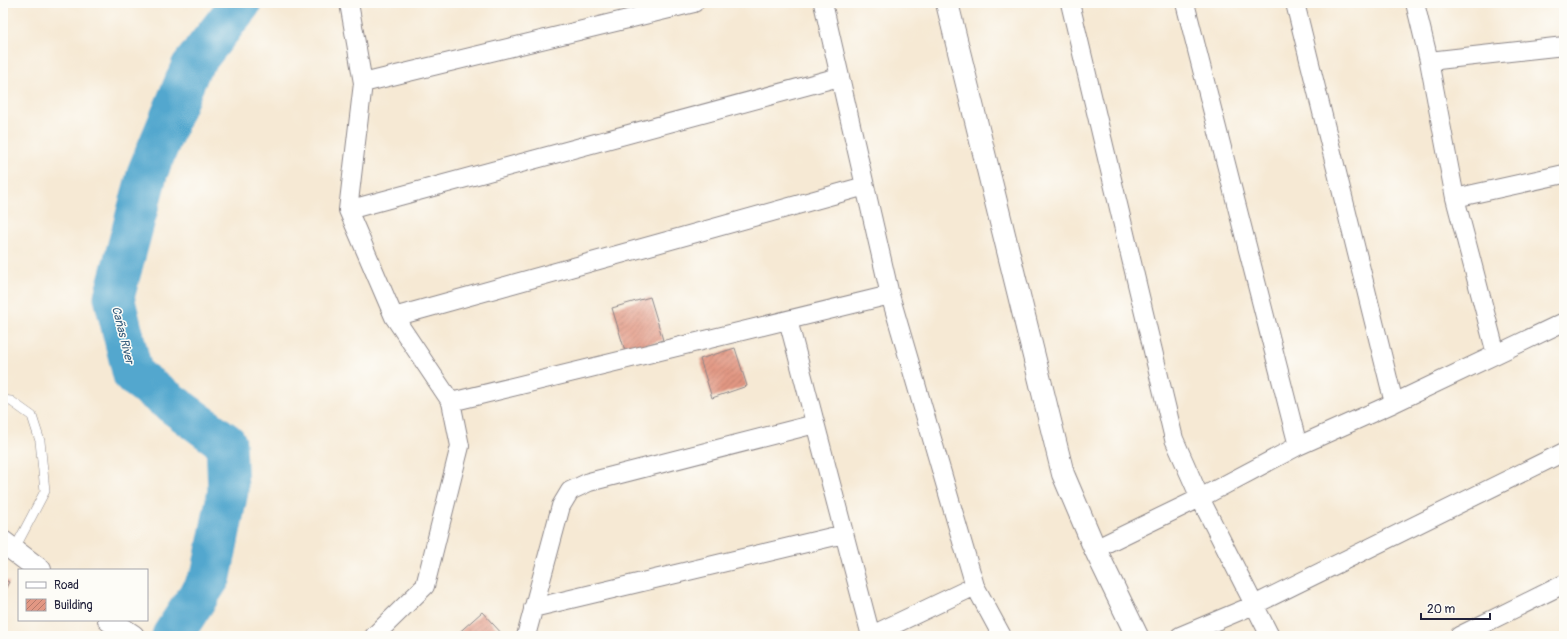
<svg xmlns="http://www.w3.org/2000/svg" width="1567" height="639" font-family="Pangolin,sans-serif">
<defs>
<pattern id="building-hatch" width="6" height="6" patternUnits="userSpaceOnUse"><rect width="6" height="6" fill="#e29783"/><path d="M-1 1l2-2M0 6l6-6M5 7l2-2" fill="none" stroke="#b77b6c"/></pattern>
</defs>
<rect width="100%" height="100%" fill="#fdfcf7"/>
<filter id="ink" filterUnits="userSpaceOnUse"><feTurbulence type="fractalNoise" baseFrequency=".025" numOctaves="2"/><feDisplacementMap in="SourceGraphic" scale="8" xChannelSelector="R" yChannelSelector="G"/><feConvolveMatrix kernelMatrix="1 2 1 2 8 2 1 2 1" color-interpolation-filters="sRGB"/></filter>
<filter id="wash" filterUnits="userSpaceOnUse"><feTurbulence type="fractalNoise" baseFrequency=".012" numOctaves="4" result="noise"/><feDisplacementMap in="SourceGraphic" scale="16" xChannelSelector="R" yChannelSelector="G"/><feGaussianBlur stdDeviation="0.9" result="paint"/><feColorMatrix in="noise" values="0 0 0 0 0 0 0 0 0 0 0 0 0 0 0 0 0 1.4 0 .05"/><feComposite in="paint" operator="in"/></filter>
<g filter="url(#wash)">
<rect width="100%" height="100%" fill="#f6e9d4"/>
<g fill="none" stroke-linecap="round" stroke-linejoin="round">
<!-- river -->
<path stroke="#53a7ce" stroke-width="41" d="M 172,636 L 211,576 L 228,491 L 226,443 L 133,375 L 114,297 L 148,171 L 191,67 L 241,3"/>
</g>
<g id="blocks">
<!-- building -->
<path fill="url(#building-hatch)" d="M 650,297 L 663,340 L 625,351 L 612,308 Z
M 735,348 L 747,386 L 712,398 L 700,359 Z
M 3,579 L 9,582 L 3,593 Z
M 482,612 L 504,636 L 455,636 Z"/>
</g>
</g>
<g filter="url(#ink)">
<use href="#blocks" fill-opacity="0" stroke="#8c8688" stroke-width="1"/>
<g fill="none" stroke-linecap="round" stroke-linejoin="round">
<defs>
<path id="service" d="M 3,400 L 11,401 L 32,416 L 40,441 L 45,491 L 14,550"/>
<path id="minor" d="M 349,3 L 363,83 L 348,210 L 394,317 L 451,402 L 460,446 L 425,586 L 374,636
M 823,3 L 890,295 L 975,586 L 1002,636
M 1070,3 L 1174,439 L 1200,498 L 1270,636
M 1185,3 L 1298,446
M 1295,3 L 1394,403
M 1415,3 L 1429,61 L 1455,198 L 1496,354
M 1429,61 L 1564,46
M 363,83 L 694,3
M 1455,198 L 1564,174
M 348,210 L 839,77
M 394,317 L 865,186
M 788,320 L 871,636
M 451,402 L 890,295
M 1095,549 L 1200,498 L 1298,446 L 1394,403 L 1564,322
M 533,608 L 844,534
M 526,636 L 561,506 L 570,491 L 589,482 L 815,424
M 870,636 L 975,586
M 1180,636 L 1254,605 L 1564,452
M 1459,636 L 1564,584"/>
<path id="tertiary" d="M 947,3 L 1063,474 L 1095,549 L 1137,636
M 3,542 L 40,570
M 109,620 L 133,636"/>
</defs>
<!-- service casing -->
<use href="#service" stroke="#8c8688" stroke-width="10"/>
<!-- minor casing -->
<use href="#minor" stroke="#8c8688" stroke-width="20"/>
<!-- tertiary casing -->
<use href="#tertiary" stroke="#8c8688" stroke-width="24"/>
<!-- service -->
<use href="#service" stroke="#fff" stroke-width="9"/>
<!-- minor -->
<use href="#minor" stroke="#fff" stroke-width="18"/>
<!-- tertiary -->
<use href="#tertiary" stroke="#fff" stroke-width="22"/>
</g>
</g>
<g text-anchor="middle" stroke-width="3" stroke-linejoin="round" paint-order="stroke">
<!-- water labels -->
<g font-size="12" font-style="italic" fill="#385e7d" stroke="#fdfcf7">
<text transform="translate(123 335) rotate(76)" y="4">Cañas River</text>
</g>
</g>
<!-- margin -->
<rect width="1567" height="639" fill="none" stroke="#fdfcf7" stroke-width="16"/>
<!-- legend -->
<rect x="18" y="569" width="130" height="52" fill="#fdfcf7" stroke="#a5a5ac"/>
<rect x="26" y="582" width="20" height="6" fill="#ffffff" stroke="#a5a5ac"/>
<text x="54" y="589" font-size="12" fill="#22223b">Road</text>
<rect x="26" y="599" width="20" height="12" fill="url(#building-hatch)" stroke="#a5a5ac"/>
<text x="54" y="609" font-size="12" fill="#22223b">Building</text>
<!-- scale -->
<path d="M1421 613v6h69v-6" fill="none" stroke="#22223b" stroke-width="2"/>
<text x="1427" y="613" font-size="12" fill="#22223b" stroke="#fdfcf7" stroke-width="3" paint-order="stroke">20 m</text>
</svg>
